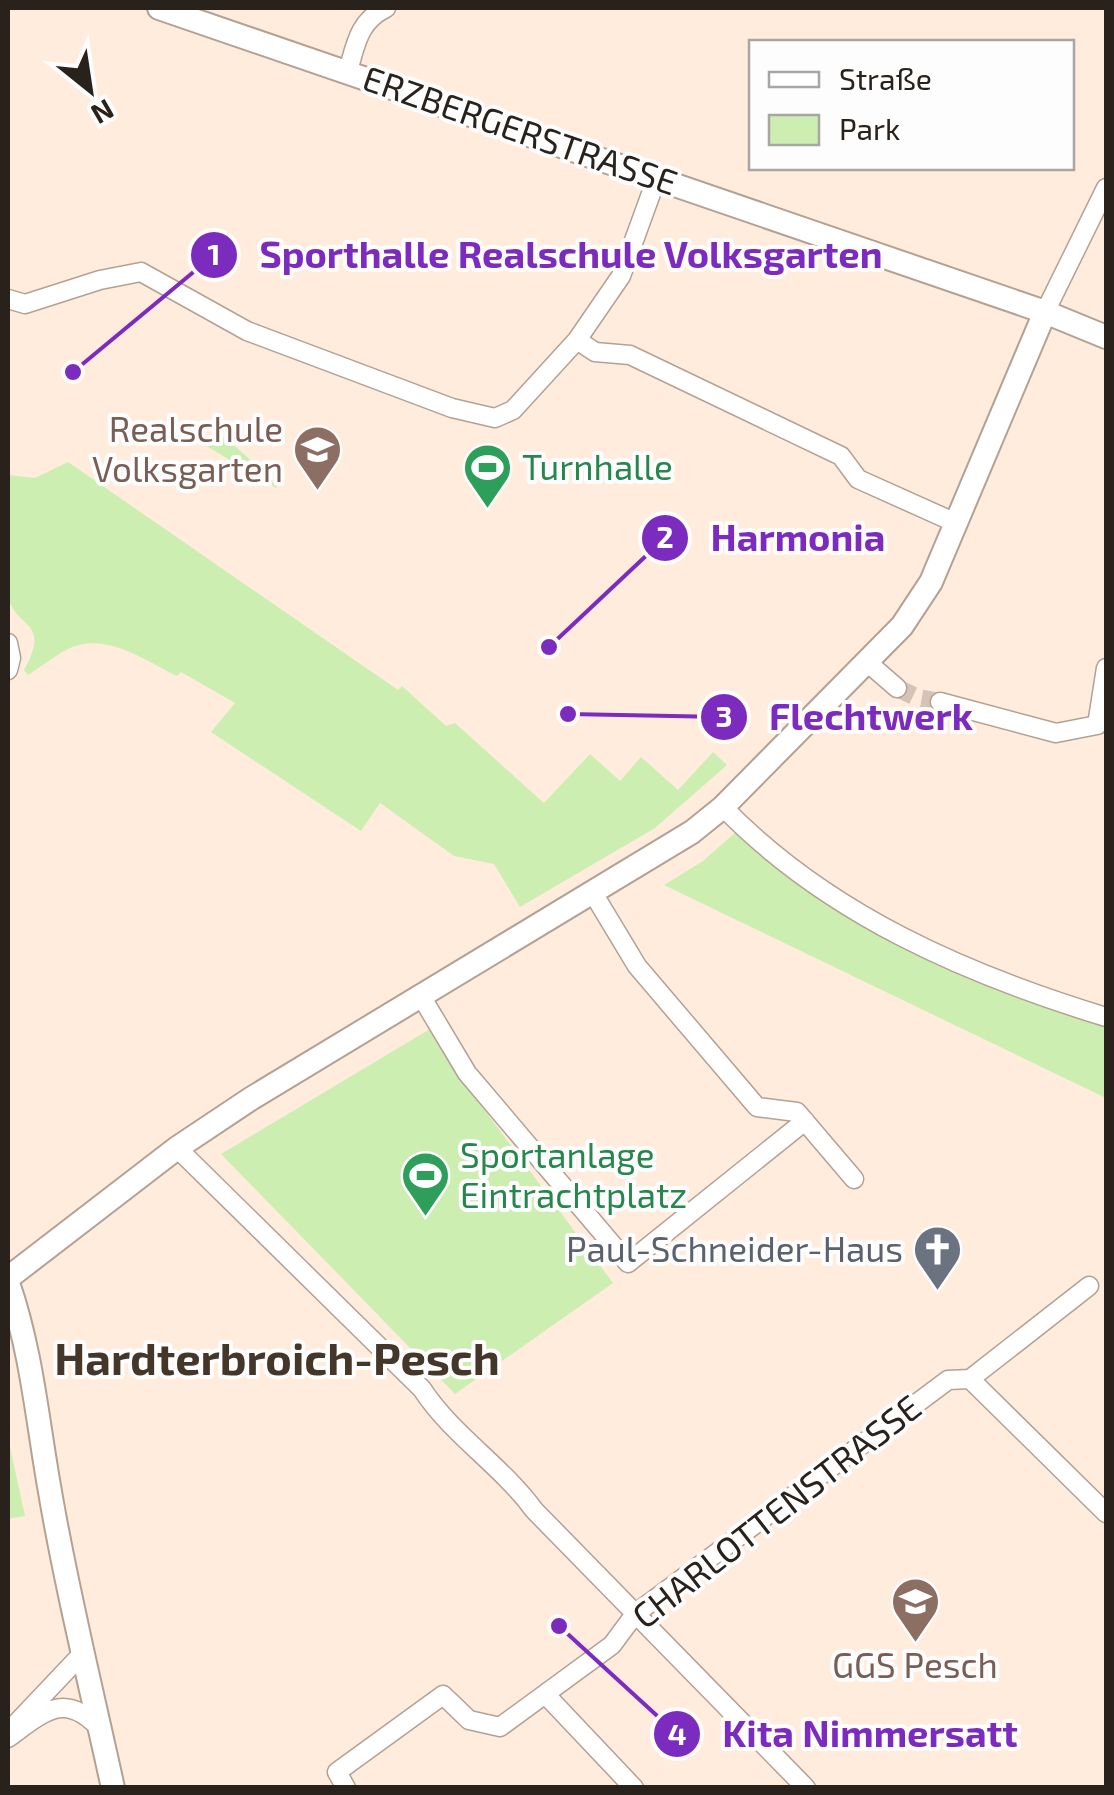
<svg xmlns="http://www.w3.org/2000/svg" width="1114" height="1795" font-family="'Exo 2',sans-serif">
<rect width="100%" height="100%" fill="#ffecdd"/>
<!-- green -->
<path fill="#cdeeb1" d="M 198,435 L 212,438 L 225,437 L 278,485 L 276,488 L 195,439 Z
M 68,462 L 398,690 L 402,686 L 446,726 L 455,723 L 544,803 L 590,754 L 620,781 L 641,757 L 678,790 L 713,752 L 727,765 L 655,828 L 520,907 L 494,864 L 454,856 L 380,803 L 361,831 L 211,732 L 235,703 L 181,672 L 177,676 C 143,660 106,631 68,649 C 54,656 41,667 28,675 L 24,670 C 53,618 13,630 8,594 C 2,562 7,509 8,475 L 35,478 Z
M 737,831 C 791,869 844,911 900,945 C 963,983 1037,1002 1106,1024 L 1106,1098 L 664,885 L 703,861 Z
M 430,1029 L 463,1081 L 613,1283 L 455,1394 L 221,1154 Z
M 8,1438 L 25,1516 L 8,1519 Z"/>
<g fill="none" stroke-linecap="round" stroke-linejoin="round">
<!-- street-tunnel -->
<path stroke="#d4c3b6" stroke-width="18" stroke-dasharray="18 9" stroke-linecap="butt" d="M 897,688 L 918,698 L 940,702"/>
<defs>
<path id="street" d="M 348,71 C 356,43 359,21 386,8
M 8,299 L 25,304 L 100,280 L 141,272 L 247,331 L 452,408 L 495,418 L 513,410 L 577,340 L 621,276 L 656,180
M 1045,312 L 1106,188
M 577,340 L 595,352 L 630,355 L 841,456 L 858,479 L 956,523
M 8,643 L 11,658 L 8,670
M 867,662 L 897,688
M 940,702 L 1056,733 L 1097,725 L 1106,668
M 723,807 C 827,914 965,974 1106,1017
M 593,893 L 637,966 L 757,1107 L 797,1112 L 854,1179
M 421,996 L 467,1073 L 628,1263 L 805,1121
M 177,1148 L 422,1389 C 452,1435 501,1465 534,1510 L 806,1788
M 970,1379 L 1106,1513
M 546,1695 L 634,1788
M 11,1729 L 83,1653
M 8,1738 C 44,1712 65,1690 101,1730
M 346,1788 L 337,1772 L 443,1695 L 469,1720 L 500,1727 L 612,1645 L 635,1614 L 948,1380 L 970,1379 L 1089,1286"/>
<path id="secondary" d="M 159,8 L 1045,312 L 1106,337
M 8,1278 L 177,1148 L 252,1098 L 692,832 L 723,807 L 902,626 L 931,582 L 1045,312
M 8,1283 C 31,1349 37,1417 49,1486 C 66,1587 91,1687 113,1788"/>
</defs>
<!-- street casing -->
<use href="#street" stroke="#b3a193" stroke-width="21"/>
<!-- secondary casing -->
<use href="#secondary" stroke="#b3a193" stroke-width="26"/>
<!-- street -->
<use href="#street" stroke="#fff" stroke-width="18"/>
<!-- secondary -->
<use href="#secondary" stroke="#fff" stroke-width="22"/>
</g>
<!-- icons -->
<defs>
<symbol id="school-pin" viewBox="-11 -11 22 30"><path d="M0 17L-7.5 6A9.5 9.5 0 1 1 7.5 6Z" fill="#8d6e63" stroke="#fdfdfd"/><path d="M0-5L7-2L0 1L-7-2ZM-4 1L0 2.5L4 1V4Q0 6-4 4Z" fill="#fff"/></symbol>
<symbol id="stadium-pin" viewBox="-11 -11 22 30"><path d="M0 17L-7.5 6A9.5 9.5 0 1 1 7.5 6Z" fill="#2e9e5b" stroke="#fdfdfd"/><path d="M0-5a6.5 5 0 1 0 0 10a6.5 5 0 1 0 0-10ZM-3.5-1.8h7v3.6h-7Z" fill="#fff"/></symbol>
<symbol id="church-pin" viewBox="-11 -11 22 30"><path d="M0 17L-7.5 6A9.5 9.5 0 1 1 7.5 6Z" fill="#6b7280" stroke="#fdfdfd"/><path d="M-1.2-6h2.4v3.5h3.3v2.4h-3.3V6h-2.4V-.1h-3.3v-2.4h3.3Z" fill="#fff"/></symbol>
</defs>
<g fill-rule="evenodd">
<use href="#school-pin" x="290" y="422" width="55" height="75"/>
<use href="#stadium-pin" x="460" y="440" width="55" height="75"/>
<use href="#stadium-pin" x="398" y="1148" width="55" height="75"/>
<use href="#church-pin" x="910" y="1222" width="55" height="75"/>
<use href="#school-pin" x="888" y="1574" width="55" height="75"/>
</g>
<g text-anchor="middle" stroke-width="8" stroke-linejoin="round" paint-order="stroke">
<!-- street labels -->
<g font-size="35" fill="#28211c" stroke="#fdfdfd">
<text transform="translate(520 131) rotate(19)" y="12">ERZBERGERSTRASSE</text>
<text transform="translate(777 1512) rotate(-38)" y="12">CHARLOTTENSTRASSE</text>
</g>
<!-- education labels -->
<g font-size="35" fill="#785e54" stroke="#fdfdfd" text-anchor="end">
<text x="283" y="442">Realschule<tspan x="283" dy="40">Volksgarten</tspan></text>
<text x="915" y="1678" text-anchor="middle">GGS Pesch</text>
</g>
<!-- leisure labels -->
<g font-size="35" fill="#27864d" stroke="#fdfdfd" text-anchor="start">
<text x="522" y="480">Turnhalle</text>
<text x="460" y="1168">Sportanlage<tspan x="460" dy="40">Eintrachtplatz</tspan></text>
</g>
<!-- worship labels -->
<g font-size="35" fill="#5b616d" stroke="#fdfdfd" text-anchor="end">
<text x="903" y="1262">Paul-Schneider-Haus</text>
</g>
<!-- district labels -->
<g font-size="45" font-weight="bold" fill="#45362a" stroke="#fdfdfd">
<text x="277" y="1375">Hardterbroich-Pesch</text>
</g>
</g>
<!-- callouts -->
<path fill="none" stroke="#7b2cbf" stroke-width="4" d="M73 372L214 255M549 647L665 538M568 714L724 717M559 1626L677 1734"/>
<g fill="#7b2cbf" stroke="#fdfdfd" stroke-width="4">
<circle cx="73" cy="372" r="10"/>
<circle cx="549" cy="647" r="10"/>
<circle cx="568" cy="714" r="10"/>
<circle cx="559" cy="1626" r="10"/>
<circle cx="214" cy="255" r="25"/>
<circle cx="665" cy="538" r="25"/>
<circle cx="724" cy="717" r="25"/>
<circle cx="677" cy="1734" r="25"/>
</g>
<g font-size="30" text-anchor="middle" font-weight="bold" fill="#fff">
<text x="214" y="265">1</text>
<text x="665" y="548">2</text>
<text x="724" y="727">3</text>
<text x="677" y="1745">4</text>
</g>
<g font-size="38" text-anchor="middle" font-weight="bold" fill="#7b2cbf" stroke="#fdfdfd" stroke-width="8" stroke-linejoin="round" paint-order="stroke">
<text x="571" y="268">Sporthalle Realschule Volksgarten</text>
<text x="798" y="551">Harmonia</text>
<text x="871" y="730">Flechtwerk</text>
<text x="870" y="1747">Kita Nimmersatt</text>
</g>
<!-- border -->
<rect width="1114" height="1795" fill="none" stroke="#28211c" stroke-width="20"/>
<!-- legend -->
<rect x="749" y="40" width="325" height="130" fill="#fdfdfd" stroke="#a8a5a3" stroke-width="2.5"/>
<rect x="769" y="72" width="50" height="15" fill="#ffffff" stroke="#a8a5a3" stroke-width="2.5"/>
<text x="839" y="90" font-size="30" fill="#28211c">Straße</text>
<rect x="769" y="115" width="50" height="30" fill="#cdeeb1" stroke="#a8a5a3" stroke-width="2.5"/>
<text x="839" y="140" font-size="30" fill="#28211c">Park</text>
<!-- north arrow -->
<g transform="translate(90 90) rotate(150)" stroke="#fdfdfd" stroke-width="8" paint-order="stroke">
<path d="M0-8L18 38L0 25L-18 38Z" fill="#28211c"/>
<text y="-15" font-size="28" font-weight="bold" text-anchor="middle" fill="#28211c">N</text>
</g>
</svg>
